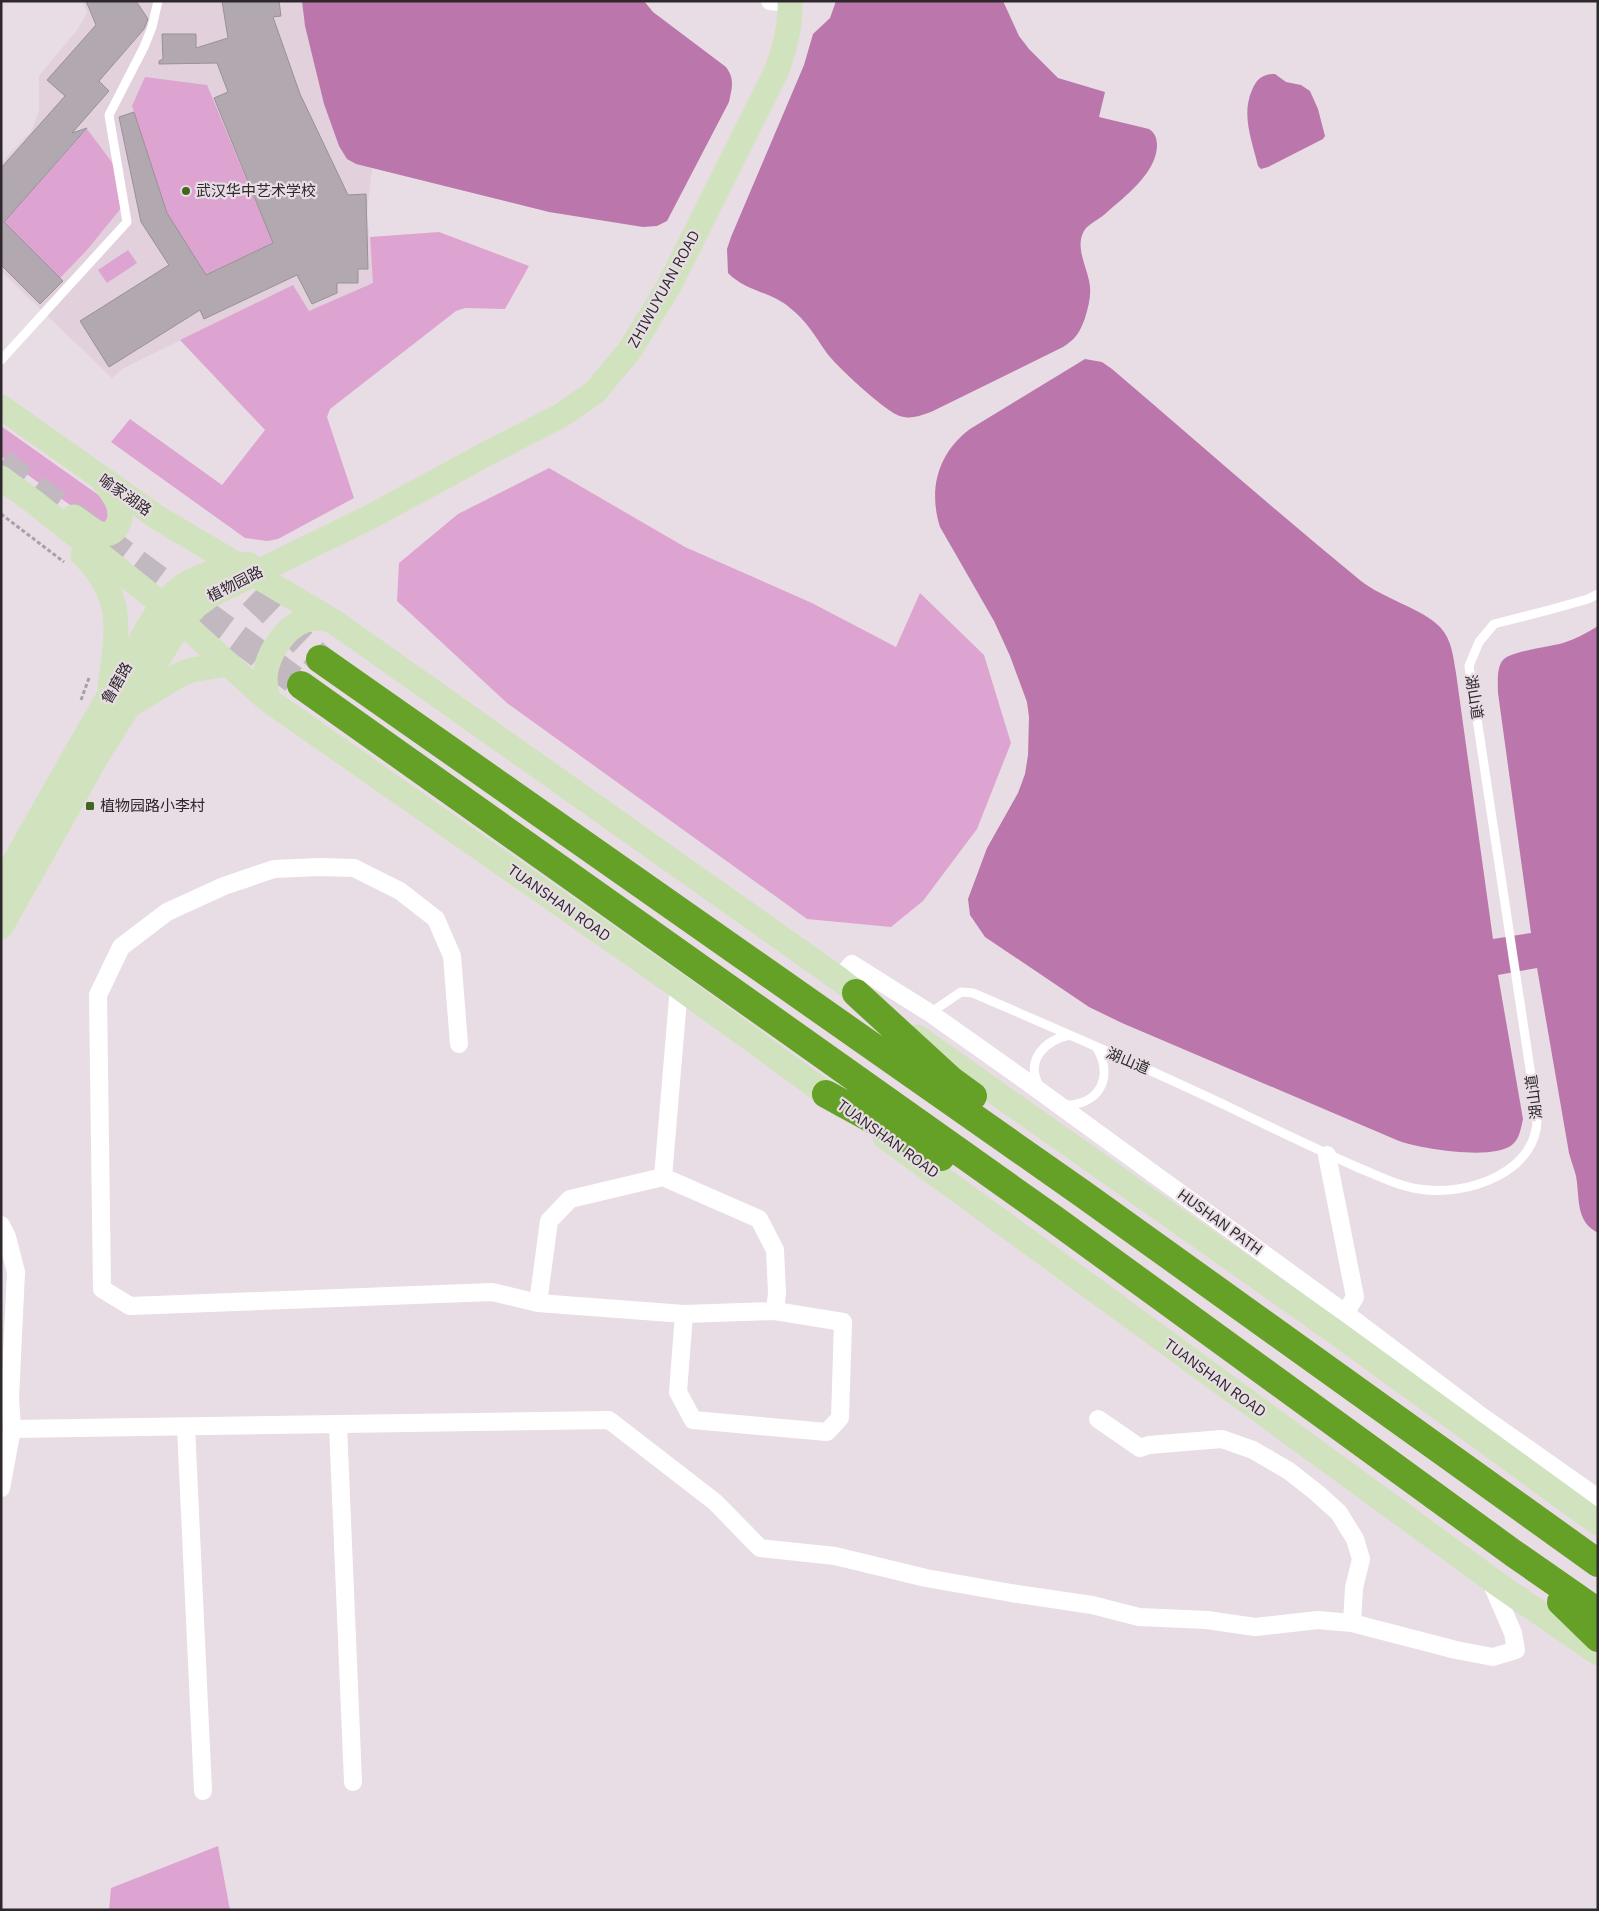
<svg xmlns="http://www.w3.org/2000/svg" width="1599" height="1911" font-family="'IBM Plex Sans','Noto Sans SC',sans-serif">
<rect width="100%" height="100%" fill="#e8dde5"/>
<!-- built -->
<path fill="#e2d0dd" d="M 83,1 L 302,1 L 305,26 L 324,104 L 339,146 L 347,159 L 356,164 L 372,168 L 367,214 L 374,283 L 309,312 L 293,285 L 122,369 L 112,378 L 1,271 L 1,163 L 31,131 L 35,122 L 39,110 L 39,76 L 77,30 L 87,13 Z"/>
<!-- green -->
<path fill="#dea4d1" d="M 145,77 L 207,85 L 273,243 L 206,275 L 167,213 L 134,112 L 132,106 Z
M 87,129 L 120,173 L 122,207 L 87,250 L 60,278 L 3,223 Z
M 439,232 L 529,266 L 505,309 L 465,308 L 456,311 L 330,409 L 327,417 L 354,498 L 278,539 L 267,541 L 245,538 L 111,442 L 130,419 L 222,485 L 265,430 L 180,340 L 293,285 L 309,311 L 373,283 L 370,237 Z
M 128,250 L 137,263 L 107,283 L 98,270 Z
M 1,426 L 107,501 L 108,521 L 97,524 L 1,456 Z
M 549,468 L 685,547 L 812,603 L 896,647 L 920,593 L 984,655 L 1011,743 L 977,829 L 923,901 L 891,927 L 807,919 L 507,703 L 397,601 L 399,563 L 458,514 Z
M 218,1846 L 230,1910 L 109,1910 L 111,1888 Z"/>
<!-- water -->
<path fill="#bb77ac" d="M 302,1 L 644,1 L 653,12 L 726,67 C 735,79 732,88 729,102 L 667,221 L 657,226 L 643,227 L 549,212 L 356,164 L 347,159 L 339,146 L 324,104 L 305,26 Z
M 836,1 L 1003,1 L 1019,36 L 1029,49 L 1058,78 L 1105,92 L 1099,117 L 1149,129 C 1155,133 1157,138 1157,146 C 1156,174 1124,197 1105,214 C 1098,220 1088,224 1084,231 C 1074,248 1089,270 1090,287 C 1091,298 1088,308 1085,318 C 1080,332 1076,339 1063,347 L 933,411 C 923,415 911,420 900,416 C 886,412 835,365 826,352 C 815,336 806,320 790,308 C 772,292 745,291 728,273 L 727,249 L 731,237 L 804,65 L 813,34 L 830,18 Z
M 1275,74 L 1286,82 L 1301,85 L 1310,91 L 1318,109 L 1325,136 L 1323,139 L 1268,167 L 1261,169 L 1258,166 C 1252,141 1241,115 1252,90 C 1257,79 1262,74 1275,74 Z
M 1085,359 L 1102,362 L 1112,369 C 1195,440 1277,512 1361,581 C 1382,598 1423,609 1440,627 C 1452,640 1453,656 1456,673 L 1493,939 L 1531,933 L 1498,693 C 1498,684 1496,666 1504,659 C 1513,651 1549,647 1563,643 C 1575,639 1587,633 1598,626 L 1598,1233 C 1575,1221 1580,1198 1576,1176 C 1574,1168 1571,1161 1569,1153 L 1537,968 L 1498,975 L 1523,1119 C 1521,1127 1520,1138 1513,1144 C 1495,1161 1422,1149 1399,1141 L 1122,1023 L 1089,1007 L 985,937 L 970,915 L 968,899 L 987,848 L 1018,793 L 1025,774 L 1028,755 L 1029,717 L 1027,702 L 1010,656 L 994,621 L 940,527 C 928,489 938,453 970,429 Z"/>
<!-- building -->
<path fill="#b2a8af" stroke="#9a9097" d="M 86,1 L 136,1 L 148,19 L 144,29 L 99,81 L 109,91 L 72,133 L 87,128 L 4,222 L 63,281 L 40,304 L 1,265 L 1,168 L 65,96 L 47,80 L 96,25 Z
M 222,1 L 279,1 L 281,16 L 273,17 L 300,94 L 348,195 L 366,194 L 368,269 L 358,269 L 358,283 L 337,283 L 337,293 L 312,304 L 297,275 L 204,319 L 200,310 L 109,367 L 80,321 L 169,265 L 141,222 L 119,117 L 134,112 L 167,213 L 206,275 L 273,243 L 214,98 L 228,92 L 217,63 L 159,64 L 159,61 L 163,59 L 162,34 L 196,34 L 196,48 L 228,38 Z"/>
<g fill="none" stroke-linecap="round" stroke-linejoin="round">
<!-- highway-tunnel -->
<path stroke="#c2b9c0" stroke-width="28" stroke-dasharray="28 14" stroke-linecap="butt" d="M 1,463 L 301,685
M 222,565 L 320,659"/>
<!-- path -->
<path stroke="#a9a0a7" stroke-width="3" stroke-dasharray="4 2.5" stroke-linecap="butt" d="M 1,514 L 64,562
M 81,700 L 89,678"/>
<!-- lane -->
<path stroke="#fff" stroke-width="9" d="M 1,360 L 127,222 L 109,115 L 144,47 L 152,27 L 158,1
M 930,1013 L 961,992 L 973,993 C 1059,1030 1145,1067 1229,1107 C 1272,1128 1315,1149 1359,1168 C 1379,1176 1398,1186 1419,1189 C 1467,1197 1540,1172 1537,1115 L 1469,666 L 1479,642 L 1494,624 L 1549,610 L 1588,599 L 1598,594
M 1039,1086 C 1025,1060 1045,1040 1070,1035
M 1063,1105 C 1099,1106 1114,1078 1097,1048"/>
<!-- street -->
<path stroke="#fff" stroke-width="18" d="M 770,1 L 790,3
M 839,979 L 852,964 L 930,1013 L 1026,1081 L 1345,1313 L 1477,1413 L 1598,1498
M 679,987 L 663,1177 L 759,1219 L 775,1250 L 777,1293 L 775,1311 L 843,1322 L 840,1418 L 827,1432 L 693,1420 L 678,1392 L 684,1314 L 775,1311
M 459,1044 L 452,956 L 436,919 L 400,891 L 354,868 L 320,867 L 274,869 L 224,886 L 167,912 L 121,947 L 98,995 L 102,1289 L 130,1306 L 492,1292 L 538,1303
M 1327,1155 L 1355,1297 L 1340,1322
M 663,1177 L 570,1199 L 549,1221 L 538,1303 L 684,1314
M 1,1225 L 7,1237 L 16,1272 L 10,1398 L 12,1429 L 1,1488
M 1098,1419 L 1140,1448 L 1149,1445 L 1222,1439 L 1253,1450 L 1289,1471 L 1317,1493 L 1339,1513 L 1355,1539 L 1361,1559 L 1354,1588 L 1352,1623
M 338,1425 L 353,1782
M 186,1427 L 203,1791
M 12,1429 L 609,1420 L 715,1502 L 760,1548 L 835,1556 L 926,1578 L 1011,1593 L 1092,1605 L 1139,1617 L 1207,1620 L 1255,1627 L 1318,1620 L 1352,1623 L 1456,1650 L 1493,1657 L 1516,1650 L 1513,1633 L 1494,1589 L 1499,1585"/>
<!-- secondary -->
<path stroke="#d1e3be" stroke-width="25" d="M 1,407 L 158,518 L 333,621 L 839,979 L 872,1005
M 1,478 L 34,502 L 163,605 L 268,700 L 679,987 L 843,1106
M 74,517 C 82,522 92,532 101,534 C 107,535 112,533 115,529 C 128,513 114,494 104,482
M 83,555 C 126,597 117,632 110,687
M 268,700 C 266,692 265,685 265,677 C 267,651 290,618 318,618 C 323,618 328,620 333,621
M 133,703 L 181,674 L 192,670 L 228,664
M 1,886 C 42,814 82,741 125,669 C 141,642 155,608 180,588 C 199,573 225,570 248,564
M 1,927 L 98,754 L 182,621 L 196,606 L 211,595 L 372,516 L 490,452 L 560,416 L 595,392 L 630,350 L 669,286 L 776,72 C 785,49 791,27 790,1
M 917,1037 L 1334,1331 L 1598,1523
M 885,1137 L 1499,1585 L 1598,1653"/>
<!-- highway -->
<path stroke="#65a127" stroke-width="28" d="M 320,659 L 1083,1194 L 1598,1563
M 301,685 L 1054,1219 L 1513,1553 L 1598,1612
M 856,993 L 951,1080 L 973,1096
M 826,1094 L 941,1157
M 1561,1602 L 1598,1638"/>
</g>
<!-- markers -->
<g fill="#42661f" stroke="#e8dde5" stroke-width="2">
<circle cx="186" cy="191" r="5"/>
<rect x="85" y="801" width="10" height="10" rx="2.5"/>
</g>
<g text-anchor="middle" stroke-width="4.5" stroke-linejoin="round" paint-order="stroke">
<!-- poi labels -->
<g font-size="15" fill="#2c282b" stroke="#e8dde5" text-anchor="start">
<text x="196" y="196">武汉华中艺术学校</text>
<text x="100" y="811">植物园路小李村</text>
</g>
<!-- street labels -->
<g font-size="15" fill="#2c282b" stroke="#e8dde5">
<text transform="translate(664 289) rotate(-61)" y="5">ZHIWUYUAN ROAD</text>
<text transform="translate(125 495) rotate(35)" y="5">喻家湖路</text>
<text transform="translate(235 584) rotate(-27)" y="5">植物园路</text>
<text transform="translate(117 683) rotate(-60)" y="5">鲁磨路</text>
<text transform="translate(1474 697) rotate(81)" y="5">湖山道</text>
<text transform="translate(559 903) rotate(35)" y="5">TUANSHAN ROAD</text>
<text transform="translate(1128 1061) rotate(23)" y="5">湖山道</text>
<text transform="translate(1534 1097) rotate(-97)" y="5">湖山道</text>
<text transform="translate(888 1139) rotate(36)" y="5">TUANSHAN ROAD</text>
<text transform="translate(1220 1222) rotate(36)" y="5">HUSHAN PATH</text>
<text transform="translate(1215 1378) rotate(36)" y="5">TUANSHAN ROAD</text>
</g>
</g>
<!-- border -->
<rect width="1599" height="1911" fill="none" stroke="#2c282b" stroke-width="5"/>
</svg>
